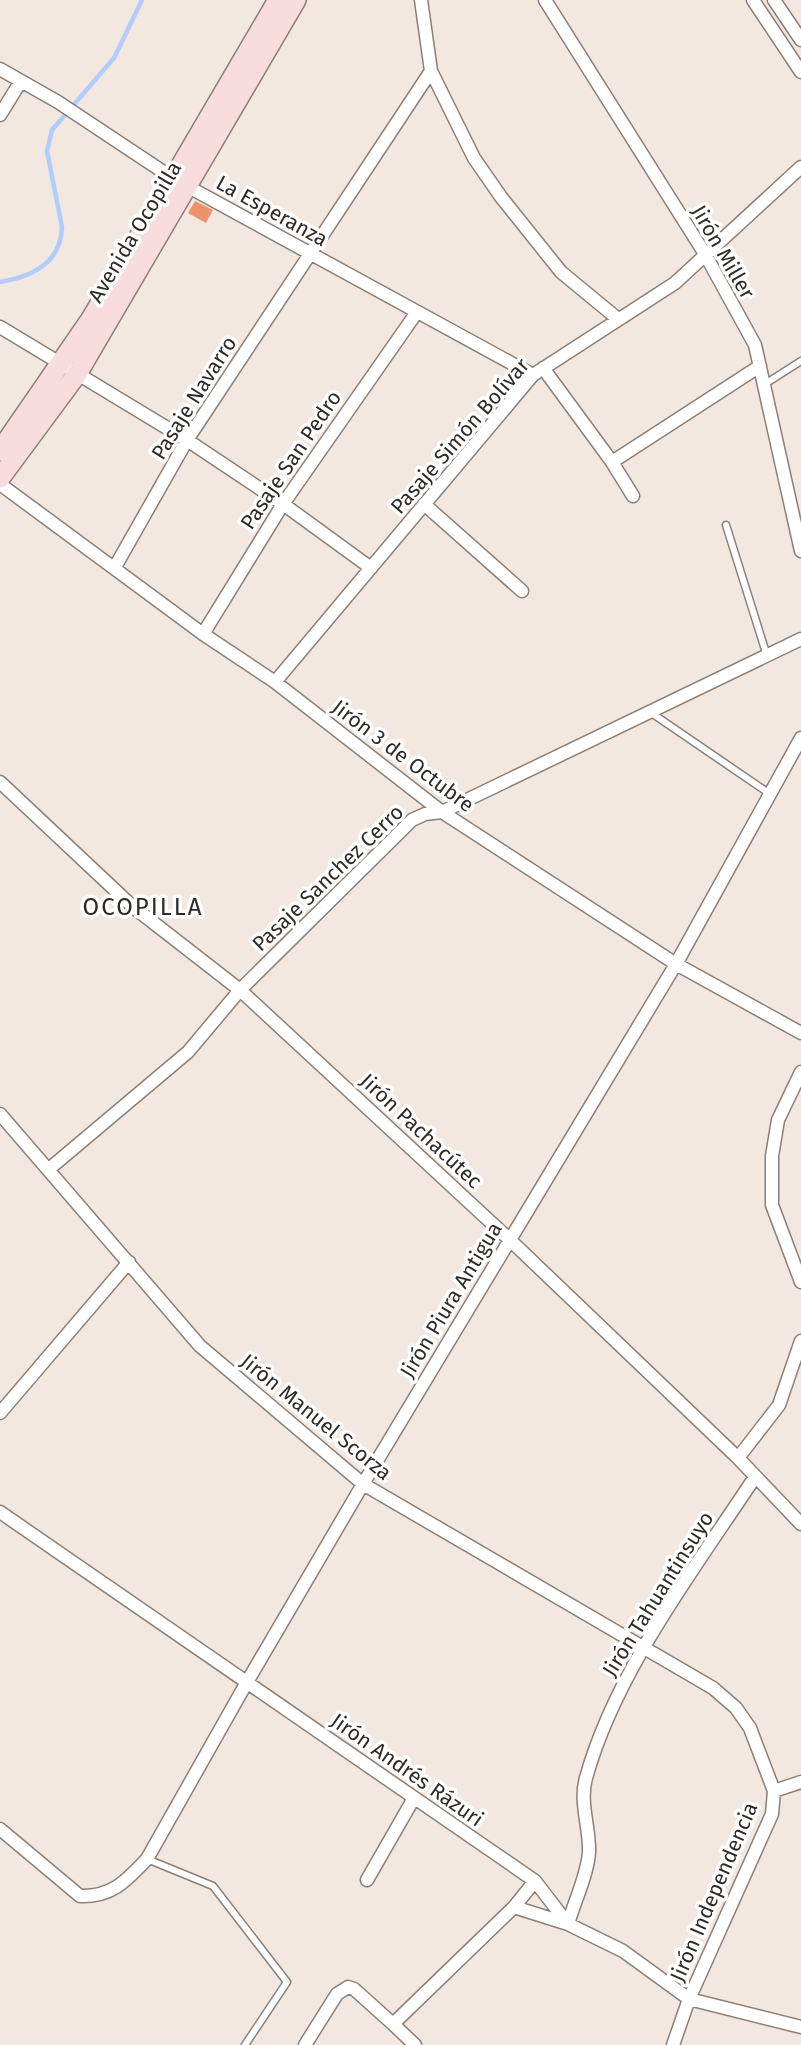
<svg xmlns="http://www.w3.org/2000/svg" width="801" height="2045" font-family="'Fira Sans',sans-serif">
<rect width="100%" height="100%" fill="#f2e8e0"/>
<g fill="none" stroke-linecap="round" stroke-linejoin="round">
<!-- stream -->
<path stroke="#b2ccfd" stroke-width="4.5" d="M 0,282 C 31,277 61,263 62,227 L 47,151 L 52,130 L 114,58 L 142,0"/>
</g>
<!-- building -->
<path fill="#ee916d" d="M 195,201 L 213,210 L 206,223 L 188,213 Z"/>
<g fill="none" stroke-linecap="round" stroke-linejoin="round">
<defs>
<path id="lane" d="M 765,384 L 801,361
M 726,525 L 767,656
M 650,712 L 770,794
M 147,1859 L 213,1886 L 287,1982 L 245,2045"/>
<path id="street" d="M 421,0 L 431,71 L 474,158 L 501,197 L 561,272 L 618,319
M 545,0 L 705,254 L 755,345 L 801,551
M 753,0 L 801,72
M 774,0 L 801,40
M 0,69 L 58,102 L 174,179 L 533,375
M 0,115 L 21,81
M 0,327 L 187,440 L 283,504 L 371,568
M 543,368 L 612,462 L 633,496
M 612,462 L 760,366
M 0,484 L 203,634 L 275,682 L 442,812 L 676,964 L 801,1033
M 424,504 L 522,591
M 115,567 L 187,440 L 431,71
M 203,634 L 283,504 L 417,312
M 275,682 L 533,375 L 675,283 L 801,167
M 0,782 L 132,906 L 240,990 L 510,1240 L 738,1458 L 801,1524
M 801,1072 L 778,1120 L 772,1156 L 772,1205 L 801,1282
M 0,1114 L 200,1346 L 363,1484 L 713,1688 L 736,1708 L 750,1728 L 774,1791 L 772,1814 L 689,1999 L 673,2045
M 49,1169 L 188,1052 L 240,990 L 412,820 L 425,814 L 442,812 L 801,639
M 0,1413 L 129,1262
M 738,1458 L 779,1405 L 801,1341
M 0,1512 L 535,1881 L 568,1924 L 623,1951 L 689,1999 L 801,2027
M 774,1791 L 801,1782
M 0,1829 L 80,1896 C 112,1897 126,1881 147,1859 L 247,1682 L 363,1484 L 676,964 L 801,738
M 367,1880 L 414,1798
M 514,1907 L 568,1924 C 574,1903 588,1873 589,1852 C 590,1828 579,1802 586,1778 C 615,1672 695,1568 755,1477
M 393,2024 L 415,2045
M 305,2045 L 337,1994 L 348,1987 L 354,1989 L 393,2024 L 514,1907 L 535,1881"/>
<path id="secondary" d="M 0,451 L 91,319 L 278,0
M 0,478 L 77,374 L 296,0"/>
</defs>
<!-- lane casing -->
<use href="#lane" stroke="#89807a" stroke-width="9"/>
<!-- street casing -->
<use href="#street" stroke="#89807a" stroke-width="15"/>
<!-- secondary casing -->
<use href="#secondary" stroke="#89807a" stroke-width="22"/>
<!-- lane -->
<use href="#lane" stroke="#fff" stroke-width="6"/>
<!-- street -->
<use href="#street" stroke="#fff" stroke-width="12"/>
<!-- secondary -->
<use href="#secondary" stroke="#f9dcdd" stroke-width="19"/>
</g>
<g text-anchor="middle" stroke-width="7" stroke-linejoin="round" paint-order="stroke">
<!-- street labels -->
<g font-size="21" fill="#2e2a27" stroke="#fff">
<text transform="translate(272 211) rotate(29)" y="7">La Esperanza</text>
<text transform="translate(135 232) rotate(-59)" y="7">Avenida Ocopilla</text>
<text transform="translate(723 252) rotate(60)" y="7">Jirón Miller</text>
<text transform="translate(194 398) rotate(-58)" y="7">Pasaje Navarro</text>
<text transform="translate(460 436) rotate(-49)" y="7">Pasaje Simón Bolívar</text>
<text transform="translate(291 460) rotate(-56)" y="7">Pasaje San Pedro</text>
<text transform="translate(403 756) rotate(37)" y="7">Jirón 3 de Octubre</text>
<text transform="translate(328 878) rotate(-44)" y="7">Pasaje Sanchez Cerro</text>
<text transform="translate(421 1131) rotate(43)" y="7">Jirón Pachacútec</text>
<text transform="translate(451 1300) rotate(-59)" y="7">Jirón Piura Antigua</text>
<text transform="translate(316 1417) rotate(39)" y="7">Jirón Manuel Scorza</text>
<text transform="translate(658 1594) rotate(-58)" y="7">Jirón Tahuantinsuyo</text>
<text transform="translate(407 1770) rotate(35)" y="7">Jirón Andrés Rázuri</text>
<text transform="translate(714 1892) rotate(-67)" y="7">Jirón Independencia</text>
</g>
<!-- quarter labels -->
<g font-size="24" letter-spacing="2" fill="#2e2a27" stroke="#fff">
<text x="143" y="915">OCOPILLA</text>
</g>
</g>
</svg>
